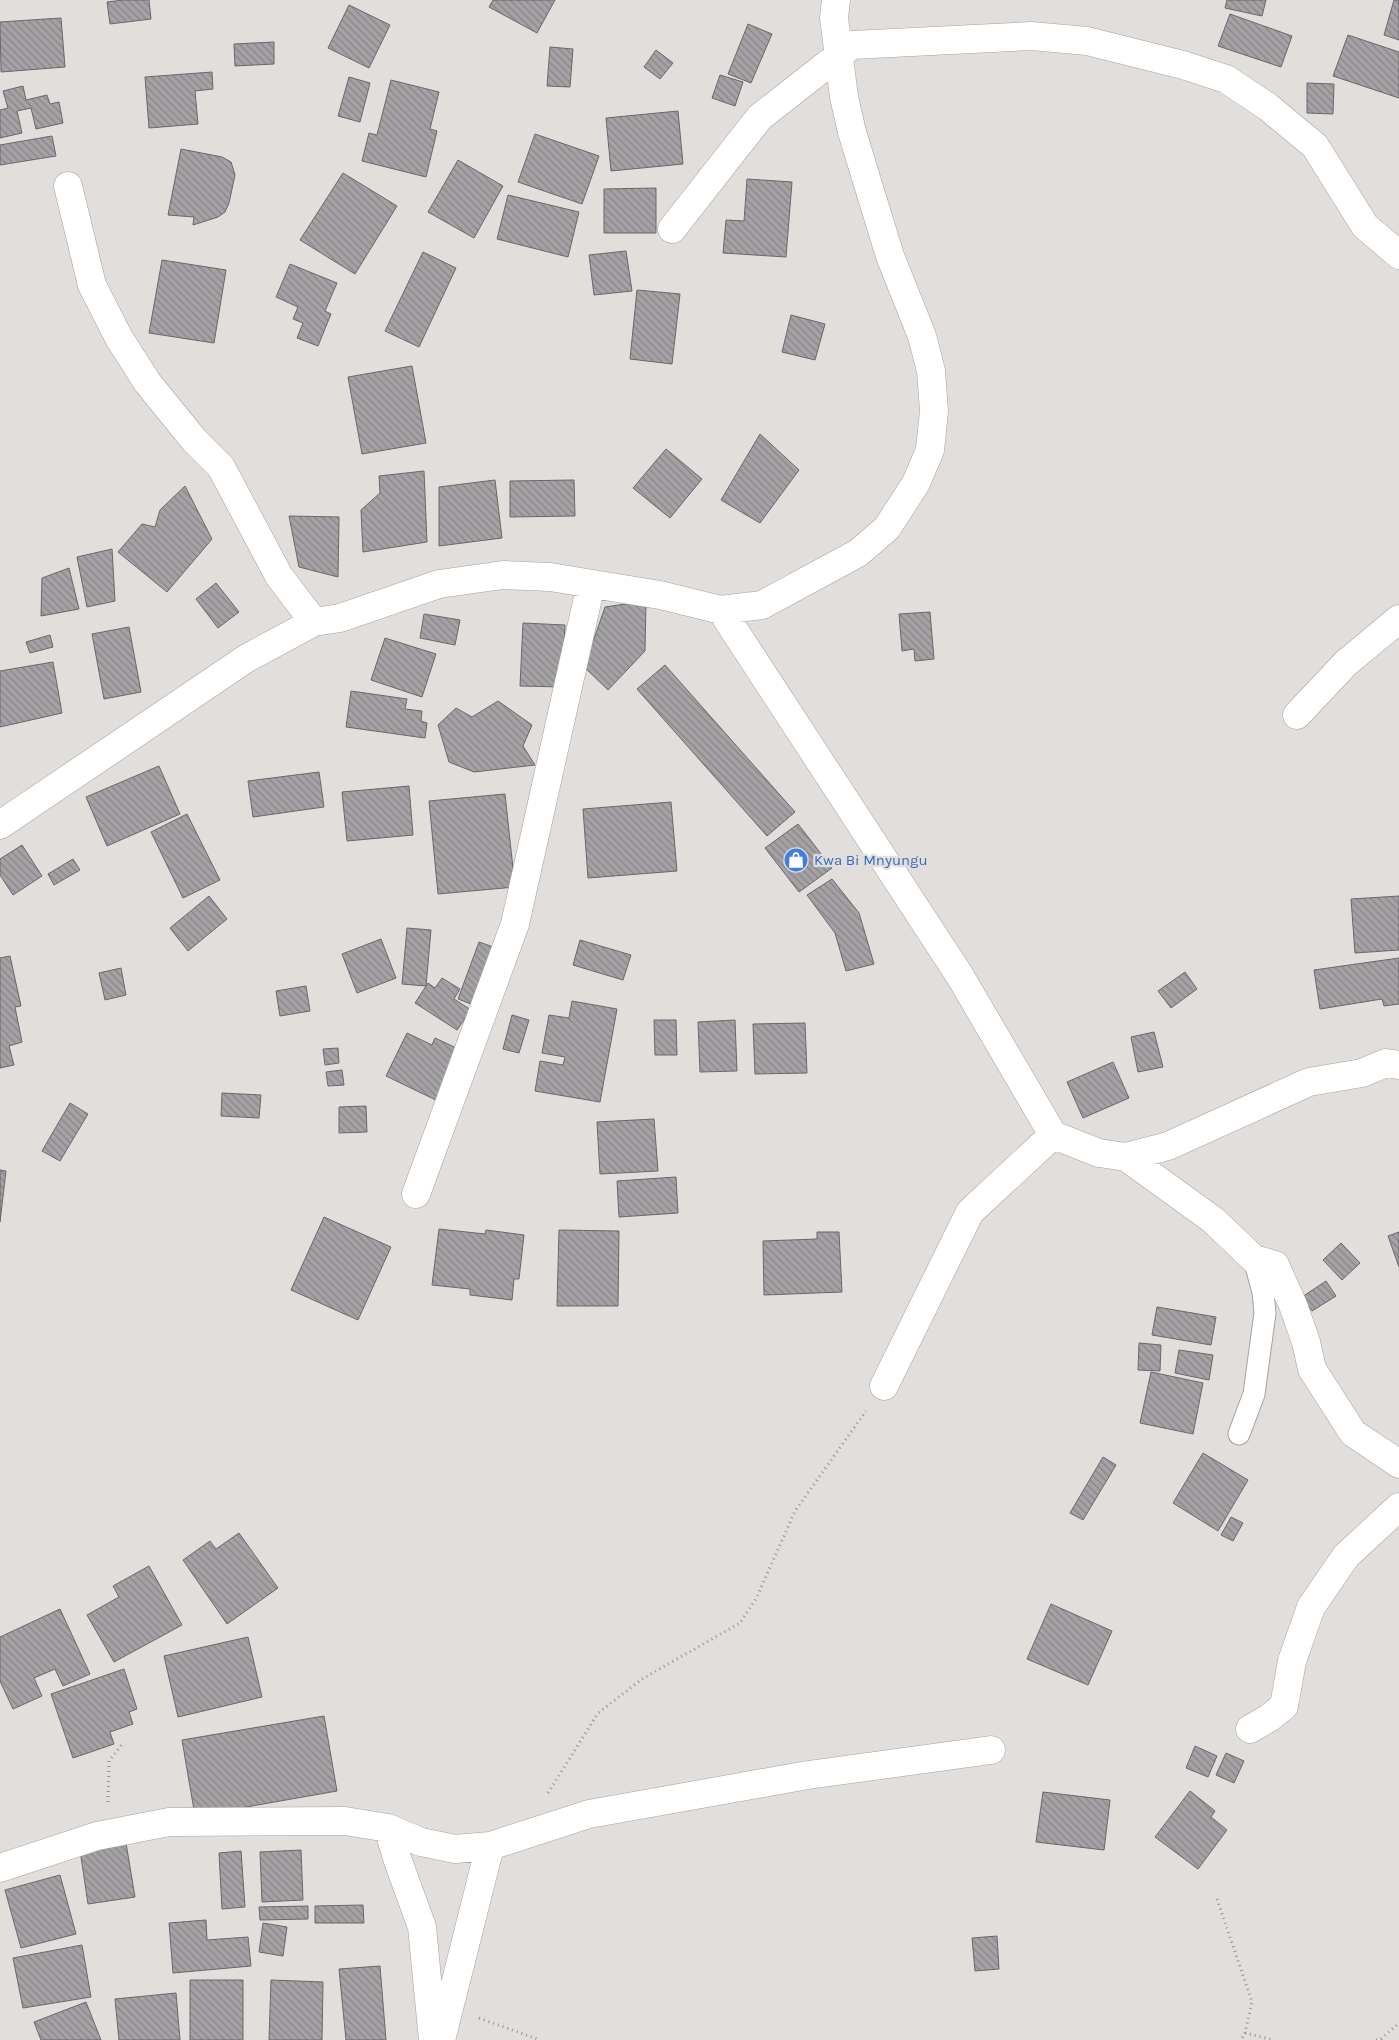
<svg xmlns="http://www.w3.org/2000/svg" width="1399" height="2040" font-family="Karla,sans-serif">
<defs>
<pattern id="building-back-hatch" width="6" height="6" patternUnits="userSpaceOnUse" patternTransform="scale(1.25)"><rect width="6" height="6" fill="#a5a2a5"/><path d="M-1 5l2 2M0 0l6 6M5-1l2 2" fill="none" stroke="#868486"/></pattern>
</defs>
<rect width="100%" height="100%" fill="#e2dedb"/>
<!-- building -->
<path fill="url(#building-back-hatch)" stroke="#69676a" d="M 123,0 L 149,0 L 151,19 L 110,24 L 107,2 Z
M 493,0 L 555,0 L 537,33 L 489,7 Z
M 1227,0 L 1266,0 L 1262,16 L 1225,8 Z
M 1394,0 L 1399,0 L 1399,40 L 1384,35 Z
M 349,5 L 390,25 L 369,68 L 328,48 Z
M 1230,14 L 1292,36 L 1281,67 L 1218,46 Z
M 61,18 L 65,67 L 1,72 L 0,22 Z
M 748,24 L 772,34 L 751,83 L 728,74 Z
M 1348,35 L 1399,52 L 1399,98 L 1333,76 Z
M 274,42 L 274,64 L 235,66 L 234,44 Z
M 550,47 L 573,49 L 570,87 L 547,86 Z
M 656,50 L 673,63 L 660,79 L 644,67 Z
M 212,72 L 213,89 L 195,91 L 198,124 L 149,128 L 145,77 Z
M 720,75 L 743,82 L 735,106 L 712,98 Z
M 349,77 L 370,83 L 360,122 L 338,116 Z
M 391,80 L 439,92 L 430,129 L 437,131 L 426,177 L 362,161 L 369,133 L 377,135 Z
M 1307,83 L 1334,84 L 1333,114 L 1307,113 Z
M 23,86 L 26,100 L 47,95 L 50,104 L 59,102 L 63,123 L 36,129 L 31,108 L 17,111 L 22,133 L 0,138 L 0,110 L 8,108 L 3,91 Z
M 678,111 L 683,164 L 611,171 L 606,118 Z
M 535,134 L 599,156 L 582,204 L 518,182 Z
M 52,136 L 56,156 L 0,165 L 0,145 Z
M 181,149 L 222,157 L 231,162 L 235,175 L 229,203 L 225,212 L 218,217 L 193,225 L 194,217 L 168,215 Z
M 458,160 L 503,186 L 474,238 L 428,212 Z
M 343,173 L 397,206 L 355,274 L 300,240 Z
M 747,179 L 792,182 L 786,257 L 723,253 L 726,220 L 744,221 Z
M 656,188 L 656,233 L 604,233 L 604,189 Z
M 508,195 L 579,212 L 568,257 L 497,239 Z
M 626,251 L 632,291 L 594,295 L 589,255 Z
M 423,252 L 456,268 L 419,347 L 385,331 Z
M 162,260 L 226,270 L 214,343 L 149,333 Z
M 290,264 L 337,283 L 325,311 L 331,314 L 318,346 L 297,338 L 303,323 L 293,319 L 298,307 L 276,297 Z
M 637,290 L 680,294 L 672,364 L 630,359 Z
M 791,315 L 825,324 L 815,360 L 782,352 Z
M 412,366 L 426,443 L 362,454 L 348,377 Z
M 760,434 L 799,470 L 760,523 L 721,500 Z
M 666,449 L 702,479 L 670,518 L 633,488 Z
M 424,471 L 427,542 L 363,552 L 361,510 L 380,493 L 379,476 Z
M 495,480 L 502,538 L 439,546 L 439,487 Z
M 574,480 L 575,516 L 510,517 L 510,481 Z
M 185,486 L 212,539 L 167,592 L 118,552 L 142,524 L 155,527 L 160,510 Z
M 289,516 L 339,517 L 338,577 L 299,567 Z
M 112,549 L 115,601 L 87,607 L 77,557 Z
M 69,568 L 79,609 L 41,616 L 42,578 Z
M 216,583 L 239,612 L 218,628 L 196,599 Z
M 646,601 L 645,651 L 608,690 L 580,663 L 594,639 L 605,607 Z
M 930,612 L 934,659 L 915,661 L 914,649 L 902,651 L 899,614 Z
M 424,614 L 460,620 L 455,645 L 420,638 Z
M 523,623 L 565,625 L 562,687 L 520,686 Z
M 129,627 L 141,692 L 104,699 L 92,634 Z
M 50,635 L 53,647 L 30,653 L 26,642 Z
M 385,638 L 436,654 L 422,697 L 371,680 Z
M 53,662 L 62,713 L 0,727 L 0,671 Z
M 665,665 L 795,812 L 767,836 L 637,689 Z
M 351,691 L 407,699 L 405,709 L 422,711 L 421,721 L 427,723 L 425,738 L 346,727 Z
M 498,701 L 532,725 L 523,746 L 535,765 L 474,772 L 449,762 L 438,725 L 456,708 L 472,717 Z
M 159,766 L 180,814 L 107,846 L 86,797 Z
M 319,772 L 324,807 L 253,817 L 248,781 Z
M 409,786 L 413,835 L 347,841 L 342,792 Z
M 505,794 L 515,887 L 438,894 L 429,801 Z
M 671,802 L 677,871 L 588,878 L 583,809 Z
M 187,814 L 220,880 L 183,898 L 151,832 Z
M 798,824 L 832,868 L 799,892 L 765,848 Z
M 22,845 L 42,876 L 13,895 L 0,875 L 0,859 Z
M 73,859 L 80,870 L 54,885 L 48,874 Z
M 832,879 L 859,913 L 874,964 L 846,971 L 835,933 L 807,895 Z
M 209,896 L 227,919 L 188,951 L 170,928 Z
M 1399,896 L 1399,950 L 1355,953 L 1351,899 Z
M 407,928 L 431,930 L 426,986 L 402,984 Z
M 381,939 L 396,978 L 357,993 L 342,954 Z
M 580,940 L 631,955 L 623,980 L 573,965 Z
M 479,942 L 502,950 L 481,1008 L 458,999 Z
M 10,956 L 21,1006 L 15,1007 L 22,1042 L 9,1046 L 14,1065 L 0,1068 L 0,958 Z
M 1399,958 L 1399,1004 L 1384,1006 L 1382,999 L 1320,1009 L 1314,970 Z
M 121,968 L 126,995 L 105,1000 L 99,973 Z
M 1185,972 L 1197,989 L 1171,1008 L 1158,991 Z
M 442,978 L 460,989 L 454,999 L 471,1010 L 457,1030 L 415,1003 L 428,983 L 435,988 Z
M 306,986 L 310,1011 L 280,1016 L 276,991 Z
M 572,1001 L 617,1009 L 600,1102 L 535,1091 L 540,1061 L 563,1065 L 565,1057 L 542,1053 L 549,1015 L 569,1018 Z
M 512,1015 L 529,1020 L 519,1053 L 503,1049 Z
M 654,1020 L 676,1020 L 677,1055 L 655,1055 Z
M 735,1020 L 737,1071 L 700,1072 L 698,1022 Z
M 805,1023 L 807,1073 L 755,1074 L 753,1024 Z
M 1154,1032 L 1163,1067 L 1138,1072 L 1131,1037 Z
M 407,1033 L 432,1045 L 435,1038 L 465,1052 L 440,1102 L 386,1076 Z
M 338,1048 L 339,1063 L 325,1065 L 323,1049 Z
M 1113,1062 L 1129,1098 L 1083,1118 L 1067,1082 Z
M 342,1070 L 344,1085 L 328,1086 L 326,1072 Z
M 222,1093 L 261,1095 L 259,1118 L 221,1116 Z
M 70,1103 L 88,1114 L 60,1161 L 42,1151 Z
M 366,1106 L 367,1132 L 339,1133 L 339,1107 Z
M 654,1119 L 658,1171 L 600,1174 L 597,1122 Z
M 0,1170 L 6,1171 L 0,1222 Z
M 676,1177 L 678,1213 L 619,1217 L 617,1181 Z
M 324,1217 L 391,1247 L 358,1320 L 291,1290 Z
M 439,1229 L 485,1234 L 486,1230 L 524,1235 L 519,1279 L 514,1279 L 512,1300 L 470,1295 L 470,1289 L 432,1285 Z
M 559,1230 L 619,1231 L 618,1306 L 557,1306 Z
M 817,1232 L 839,1232 L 842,1292 L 764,1295 L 763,1241 L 817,1239 Z
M 1399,1232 L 1399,1267 L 1388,1236 Z
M 1341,1243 L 1360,1263 L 1342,1280 L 1323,1260 Z
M 1326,1281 L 1336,1296 L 1312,1311 L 1302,1297 Z
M 1157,1307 L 1216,1317 L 1211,1345 L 1152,1335 Z
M 1139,1343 L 1161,1345 L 1160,1371 L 1138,1370 Z
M 1179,1350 L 1213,1355 L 1209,1380 L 1175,1373 Z
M 1151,1372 L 1203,1383 L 1193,1434 L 1140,1423 Z
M 1203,1453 L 1248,1480 L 1218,1531 L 1173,1503 Z
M 1103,1457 L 1116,1465 L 1083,1520 L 1070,1513 Z
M 1231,1517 L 1243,1523 L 1233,1541 L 1221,1535 Z
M 239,1533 L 278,1588 L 227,1624 L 183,1560 L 210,1541 L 216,1549 Z
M 149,1566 L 182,1625 L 114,1662 L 87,1615 L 119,1597 L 113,1586 Z
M 1051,1604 L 1112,1631 L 1088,1685 L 1027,1659 Z
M 60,1609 L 90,1674 L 63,1686 L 55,1669 L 34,1678 L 42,1696 L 13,1709 L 0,1681 L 0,1637 Z
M 248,1637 L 262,1697 L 178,1717 L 164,1656 Z
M 124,1669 L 137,1709 L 129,1712 L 133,1724 L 110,1732 L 114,1744 L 73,1758 L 51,1694 Z
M 324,1716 L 337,1791 L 195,1816 L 182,1740 Z
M 1195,1746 L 1217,1756 L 1208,1777 L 1186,1768 Z
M 1226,1753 L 1244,1761 L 1234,1783 L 1216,1775 Z
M 1190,1791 L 1215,1811 L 1211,1817 L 1227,1830 L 1198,1869 L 1155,1837 Z
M 1043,1792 L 1110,1800 L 1104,1850 L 1036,1842 Z
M 126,1843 L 135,1897 L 88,1904 L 80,1850 Z
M 301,1850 L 303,1900 L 262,1902 L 260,1852 Z
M 241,1851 L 245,1907 L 222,1909 L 219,1853 Z
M 60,1875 L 76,1934 L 21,1948 L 5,1890 Z
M 363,1905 L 364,1923 L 315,1923 L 315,1906 Z
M 308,1906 L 308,1919 L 260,1920 L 259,1907 Z
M 206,1920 L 207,1940 L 248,1937 L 251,1966 L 173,1973 L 169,1923 Z
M 263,1923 L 287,1927 L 283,1956 L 259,1952 Z
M 997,1936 L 999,1969 L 975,1971 L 972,1938 Z
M 82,1945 L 91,1997 L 23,2008 L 13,1958 Z
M 380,1966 L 386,2040 L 346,2040 L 339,1969 Z
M 190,1980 L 243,1980 L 243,2040 L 190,2040 Z
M 271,1980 L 323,1982 L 322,2040 L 269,2040 Z
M 176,1993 L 180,2040 L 119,2040 L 115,1999 Z
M 86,2002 L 101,2040 L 41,2040 L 34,2022 Z"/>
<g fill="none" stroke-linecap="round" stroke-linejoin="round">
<defs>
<path id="service" d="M 1239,1434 L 1254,1394 L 1265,1313 L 1263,1292 L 1254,1259"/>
<path id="minor" d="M 68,186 L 92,285 L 119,338 L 147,382 L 194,440 L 221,467 L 279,576 L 314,622
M 672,229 L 760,117 L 852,45 L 1031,36 L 1087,41 L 1183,65 L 1226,79 L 1268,107 L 1315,146 L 1365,226 L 1399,255
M 721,610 L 960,976 L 1053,1135 L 1099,1153 L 1126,1157 L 1168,1146 L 1309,1082 L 1362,1073 L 1386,1063 L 1399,1065
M 1297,715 L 1346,663 L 1399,619
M 0,825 L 247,658 L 314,622 L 340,618 L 439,584 L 503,575 L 550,577 L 660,595 L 721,610 L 762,605 L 858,553 L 887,528 L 916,483 L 930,450 L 934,411 L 931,371 L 922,336 L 890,256 L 852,132 L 844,97 L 834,18 L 836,0
M 1126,1157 L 1213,1220 L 1254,1259 L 1275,1265 L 1293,1305 L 1306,1342 L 1312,1369 L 1353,1433 L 1399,1464
M 416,1194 L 515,924 L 591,584
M 884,1386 L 970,1212 L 1053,1135
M 1250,1729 L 1269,1718 L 1284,1706 L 1292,1661 L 1311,1607 L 1346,1556 L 1399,1507
M 388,1828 L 398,1861 L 422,1927 L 433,2040
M 0,1868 L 97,1836 L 169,1822 L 345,1821 L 388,1828 L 421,1842 L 455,1849 L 490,1846 L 589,1814 L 808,1775 L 991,1750
M 441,2040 L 490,1846"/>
</defs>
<!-- service casing -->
<use href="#service" stroke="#a5a19e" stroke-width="23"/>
<!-- minor casing -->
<use href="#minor" stroke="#a5a19e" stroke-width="29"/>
<!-- path -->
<path stroke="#959290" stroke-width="3" stroke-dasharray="1 4" stroke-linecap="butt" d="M 548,1793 L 598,1713 L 642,1679 L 740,1623 L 756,1599 L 795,1511 L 866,1411
M 108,1802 L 109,1761 L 123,1743
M 1217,1899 L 1252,2002 L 1245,2033 L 1241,2040
M 479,2018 L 540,2040
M 1245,2033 L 1274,2040
M 1376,2040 L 1381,2039 L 1399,2023"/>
<!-- service -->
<use href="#service" stroke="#fff" stroke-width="21"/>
<!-- minor -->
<use href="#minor" stroke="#fff" stroke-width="28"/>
</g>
<!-- icons -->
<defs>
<symbol id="shop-disc" viewBox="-11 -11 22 22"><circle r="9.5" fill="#3f7fe0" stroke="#e2dedb"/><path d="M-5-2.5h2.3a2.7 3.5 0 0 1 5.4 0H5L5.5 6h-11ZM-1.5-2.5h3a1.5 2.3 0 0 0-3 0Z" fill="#fff"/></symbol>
</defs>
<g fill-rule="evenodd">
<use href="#shop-disc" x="782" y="846" width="28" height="28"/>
</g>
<g text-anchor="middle" stroke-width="4.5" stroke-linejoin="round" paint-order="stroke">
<!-- shop labels -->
<g font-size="15" fill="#366cbe" stroke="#e2dedb" text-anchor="start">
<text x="814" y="865">Kwa Bi Mnyungu</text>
</g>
</g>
</svg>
